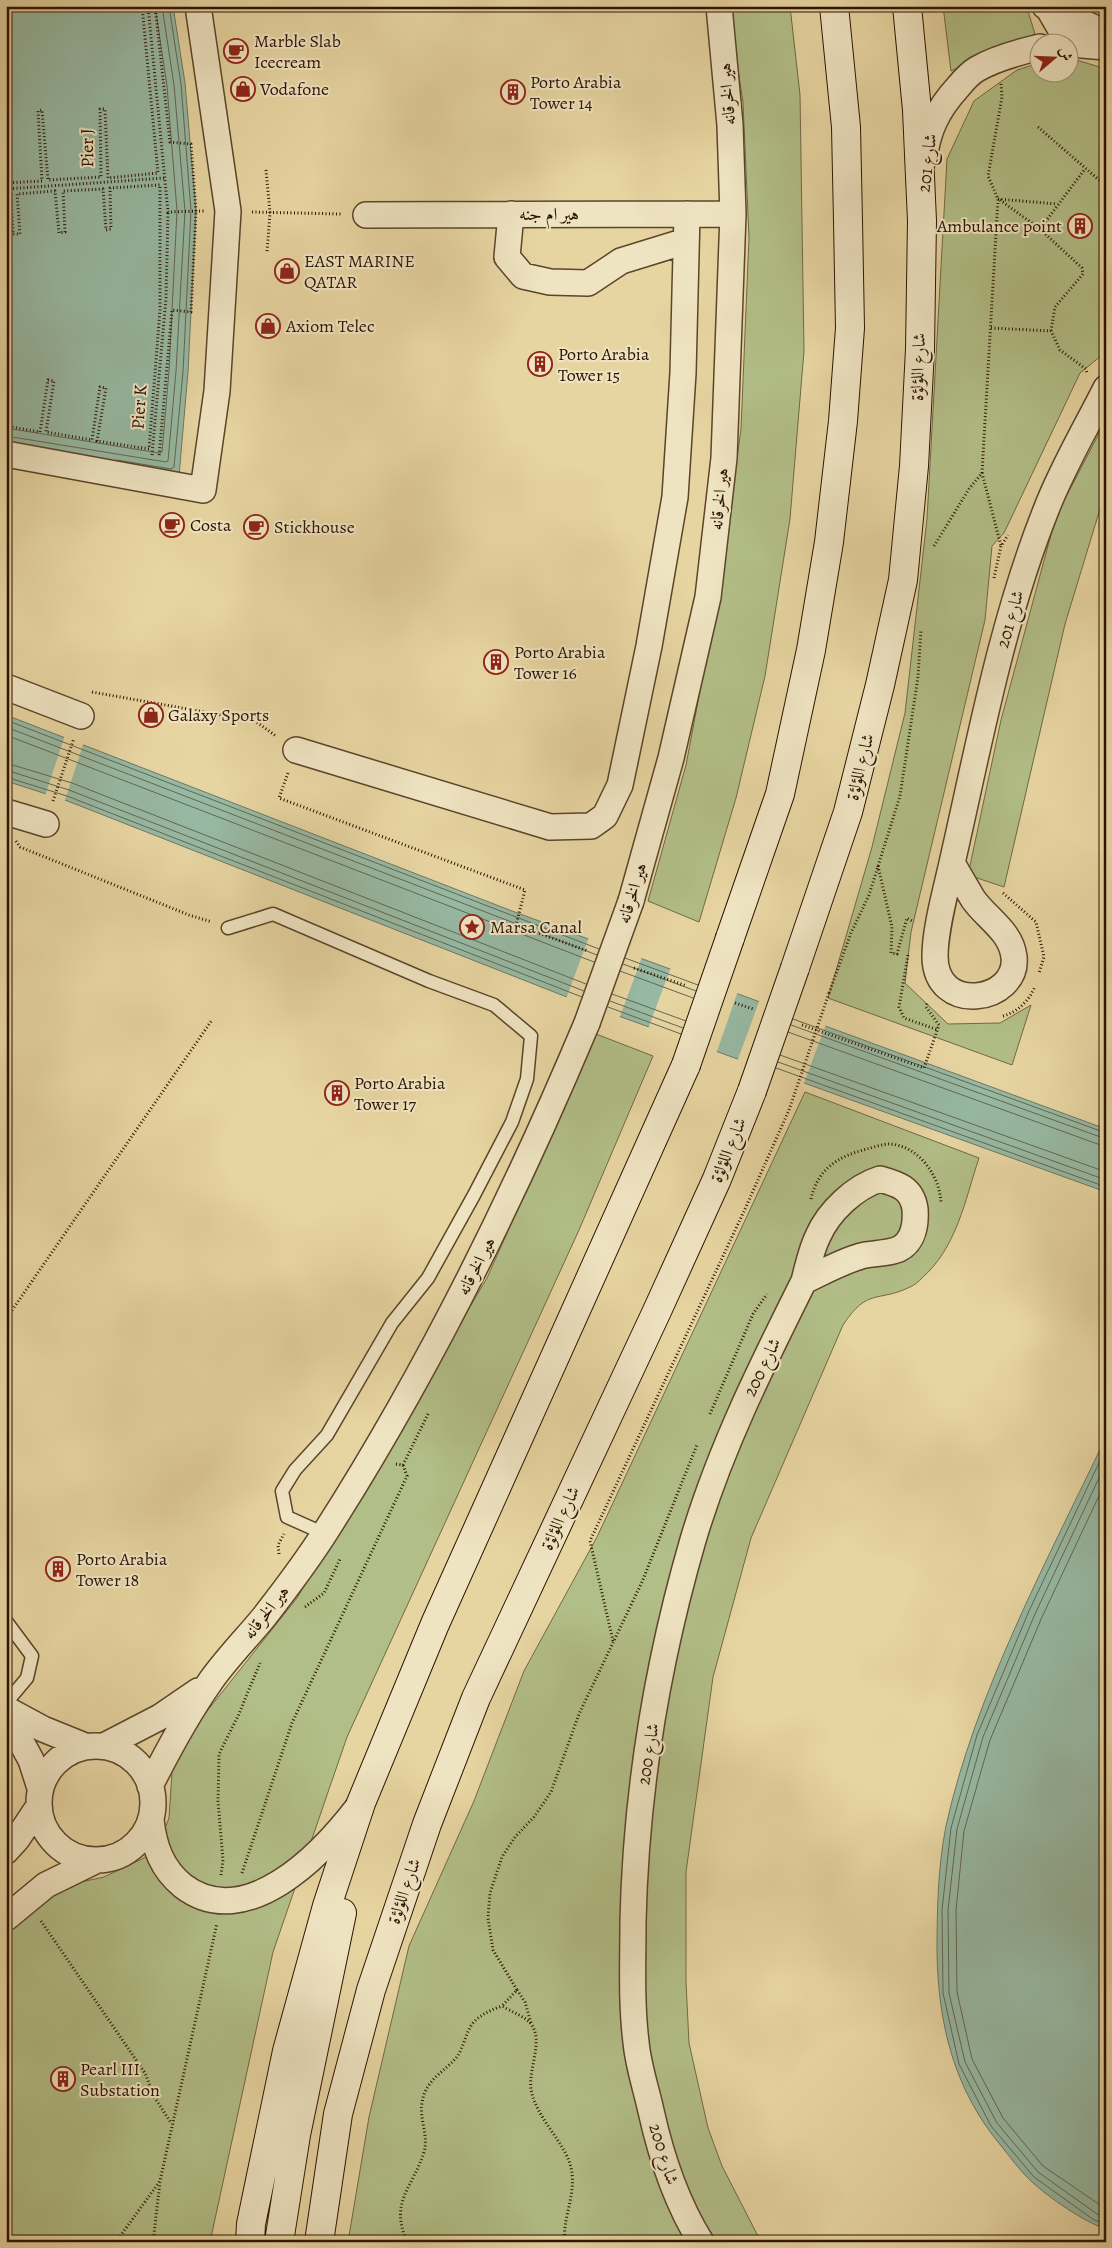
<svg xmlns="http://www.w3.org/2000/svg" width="1112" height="2248" font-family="Alegreya,Amiri,serif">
<rect width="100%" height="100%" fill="#e7d5a1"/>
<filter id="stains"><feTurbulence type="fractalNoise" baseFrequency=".004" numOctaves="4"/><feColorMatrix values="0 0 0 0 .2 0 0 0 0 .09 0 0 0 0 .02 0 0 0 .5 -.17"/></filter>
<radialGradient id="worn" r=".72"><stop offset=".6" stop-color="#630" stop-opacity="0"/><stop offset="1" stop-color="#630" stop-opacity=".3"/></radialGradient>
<!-- green -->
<path fill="#b2be87" stroke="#706844" d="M 728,6 L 790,6 L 800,95 L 804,351 L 790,519 L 765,676 L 736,798 L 699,922 L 648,901 L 686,765 L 720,585 L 741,429 L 749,238 L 743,102 Z
M 943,6 L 1023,6 L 1027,8 L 1035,34 L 951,71 Z
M 1070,58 L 1106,69 L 1106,352 L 1080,373 L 1004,533 L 992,546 L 985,620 L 911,932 L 905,983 L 948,1024 L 1000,1023 L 1031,1005 L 1012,1065 L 828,998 L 872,847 L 905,713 L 927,519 L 947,159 L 974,101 L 1017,70 L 1039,63 L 1040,72 L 1070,72 Z
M 1106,420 L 1106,497 L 1100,509 L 1065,624 L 1004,887 L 968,875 L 1001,720 L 1056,516 Z
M 596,1034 L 653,1056 L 579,1230 L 347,1737 L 273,1952 L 210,2242 L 6,2242 L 6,1928 L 67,1885 L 104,1877 L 144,1858 L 160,1841 L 169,1818 L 172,1772 L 192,1730 L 297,1598 L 487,1278 Z
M 805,1092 L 979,1158 C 965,1200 957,1247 922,1278 C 919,1281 915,1285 910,1287 C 877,1303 868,1287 843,1325 L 751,1538 L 713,1677 L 686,1872 L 686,1982 L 689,2043 L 708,2128 L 722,2166 L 761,2242 L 348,2242 L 369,2117 L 409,1946 L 474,1801 L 524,1671 L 597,1537 Z"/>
<!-- water -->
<path fill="#97b9a3" stroke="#6d7763" d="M 6,6 L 173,6 L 185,83 L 196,211 L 188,372 L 179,476 L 6,447 Z
M 6,715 L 512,911 L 1106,1129 L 1106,1192 L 577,1001 L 65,800 L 6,781 Z
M 1106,1437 L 1106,2229 C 1084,2222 1048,2197 1031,2181 C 1020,2171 1011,2158 1002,2147 C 954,2090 938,2024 937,1951 C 937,1910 938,1866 946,1826 C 975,1694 1048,1559 1106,1437 Z"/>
<!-- pier -->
<path fill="#e7d5a1" d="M 65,735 L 84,742 L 64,803 L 45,796 Z
M 589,937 L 642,957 L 619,1019 L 566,999 Z
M 671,967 L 738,991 L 716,1054 L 648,1029 Z
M 760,999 L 826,1024 L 803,1086 L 737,1062 Z"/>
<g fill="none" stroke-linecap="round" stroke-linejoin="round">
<!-- shore -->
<path stroke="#626652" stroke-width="1" d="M 6,428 L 159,453 L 162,452 L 169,371 L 177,211 L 167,86 L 155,6
M 6,436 L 166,462 L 168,461 L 176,371 L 185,211 L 174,85 L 162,6
M 117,460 L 171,469 L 174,467 L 183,372 L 191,211 L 181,84 L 169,6
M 6,720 L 599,949
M 6,727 L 597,955
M 6,735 L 594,962
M 6,763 L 72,783 L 586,984
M 6,770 L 69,790 L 584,991
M 6,777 L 67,796 L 582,997
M 625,958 L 698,985
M 623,964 L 696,991
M 620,971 L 693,998
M 612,994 L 686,1021
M 610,1001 L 683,1028
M 608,1007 L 681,1034
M 793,1019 L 1106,1133
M 791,1025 L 1106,1139
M 788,1032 L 1106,1147
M 780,1055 L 1106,1172
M 778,1062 L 1106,1180
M 776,1068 L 1106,1187
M 1106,1448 L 1029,1611 L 977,1735 L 951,1828 L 942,1910 L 943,1993 L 959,2064 L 991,2126 L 1034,2177 L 1094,2220 L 1106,2224
M 1106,1463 L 1035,1614 L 983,1737 L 957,1829 L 948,1910 L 949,1993 L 965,2062 L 997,2123 L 1038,2172 L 1097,2214 L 1106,2217
M 1106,1481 L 1042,1617 L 990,1740 L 964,1831 L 956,1910 L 957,1992 L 972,2059 L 1003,2118 L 1043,2166 L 1106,2209"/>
<defs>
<path id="lane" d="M 228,928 L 273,914 L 429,981 L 494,1005 L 531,1036 L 527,1079 L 512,1122 L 474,1195 L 428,1278 L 392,1323 L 327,1435 L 295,1470 L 282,1491 L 287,1517 L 325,1534
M 6,1621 L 32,1656 L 27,1678 L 6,1703"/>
<path id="street" d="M 1045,6 L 1106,33
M 1047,6 L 1068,42
M 1070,44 L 1106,47
M 924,159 C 928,129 938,109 958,87 C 963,81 970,73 977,69 C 996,58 1019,52 1040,47
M 511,214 L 507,257 L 523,276 L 550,282 L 588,283 L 621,261 L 686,241
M 366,215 L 733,214
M 6,454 L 203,490 L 217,391 L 228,211 L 198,6
M 6,687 L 81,716
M 296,750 L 550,827 L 591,826 L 605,816 L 620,785 L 649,646 L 675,497 L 683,373 L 687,214
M 6,812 L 46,824
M 952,863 C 979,745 1001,623 1046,510 C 1062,468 1086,428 1106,388
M 952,863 C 959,875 966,887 973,899 C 987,919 1011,931 1014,957 C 1019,1002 935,1016 935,956 C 935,929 946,890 952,863 Z
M 631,901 L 671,758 L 708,597 L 724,458 L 733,214 L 730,125 L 719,6
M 880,1179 C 898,1184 912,1188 915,1209 C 916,1223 914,1241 899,1249 C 888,1254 872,1253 861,1256 C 841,1262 823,1272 804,1281 C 808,1266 811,1250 818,1236 C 829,1211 855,1187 880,1179 Z
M 6,1709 L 43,1729 L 85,1746
M 6,1714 L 31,1760 L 40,1788
M 104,1746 L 160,1717 L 198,1691
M39 1803a57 57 0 1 1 114 0a57 57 0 1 1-114 0Z
M 150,1786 C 168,1750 187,1715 210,1682 C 226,1659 246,1639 264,1617 C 285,1590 307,1561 326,1531 C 429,1370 513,1199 587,1023
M 151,1820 C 154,1847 162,1869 183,1886 C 246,1934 322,1854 358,1807
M 6,1851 L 17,1839 L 39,1806
M 6,1918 L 46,1885 L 97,1860
M 701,2242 C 676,2202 661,2156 651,2111 C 646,2088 638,2065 636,2042 C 631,2002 633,1962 633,1921 C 636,1792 657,1664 693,1540 C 720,1449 762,1365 804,1281"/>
<path id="secondary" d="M 730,938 L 780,794 L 811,650 L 829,542 L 843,421 L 850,328 L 848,221 L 846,127 L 834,6
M 795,968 L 848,812 L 880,685 L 903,580 L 914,466 L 920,349 L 922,221 L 917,110 L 907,6
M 250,2242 L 251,2224 L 287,2051 L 327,1906 L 361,1803 L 435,1624 L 686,1065
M 279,2242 L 296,2135 L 342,1913
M 319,2242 L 338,2114 L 371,1990 L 427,1824 L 476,1698 L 657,1311 L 717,1179 L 752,1091"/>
</defs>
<!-- lane casing -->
<use href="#lane" stroke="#5c442a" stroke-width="15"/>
<!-- street casing -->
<use href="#street" stroke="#5c442a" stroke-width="28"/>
<!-- secondary casing -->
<use href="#secondary" stroke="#2d1302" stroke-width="30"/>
<!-- path -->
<path stroke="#2d1302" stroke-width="3" stroke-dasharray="1 2.5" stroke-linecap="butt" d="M 148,6 L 168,212 L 204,211
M 155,6 L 170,142 L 191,144 L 196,211 L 191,312 L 172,310 L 159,457
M 1038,127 L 1106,186
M 266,170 L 270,213 L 267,252
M 6,183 L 42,181 L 38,111 L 42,110 L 48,180 L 101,177 L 100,109 L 105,109 L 108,178 L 158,173 L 142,6
M 6,189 L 165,178
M 6,195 L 11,194 L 13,234 L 20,234 L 17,194 L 55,191 L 59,233 L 65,232 L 63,191 L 103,189 L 106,230 L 111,229 L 110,188 L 160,185 L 160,310 L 149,449 L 97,441 L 106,388 L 100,387 L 92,440 L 46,432 L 54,381 L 48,380 L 40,432 L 6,426
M 998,199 L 1057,204
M 1000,200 L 1040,229
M 252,212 L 341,214
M 991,328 L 1051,331 L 1060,350 L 1086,369 L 1087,373
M 1051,331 L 1055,307 L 1083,274 L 1082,268 L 1040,229 L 1085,169
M 152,455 L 166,298 L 168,212
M 982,473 L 1001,546
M 934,546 L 969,489 L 982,473 L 998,199 L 988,176 L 1002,97 L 1001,83
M 994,578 L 1001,546 L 1008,535
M 92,692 L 255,721 L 276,736
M 288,773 L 279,798 L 525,890 L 516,925 L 588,951
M 53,801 L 74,738
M 16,841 L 20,847 L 189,915 L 212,922
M 878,866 L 892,927 L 891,953 L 897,954 L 907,918 L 914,922
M 1003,893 L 1036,922 L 1044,957 L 1039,973
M 908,955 L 899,1007 L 904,1018 L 938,1030
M 634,968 L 687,986
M 829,993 L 851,933 L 869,895 L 900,796 L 918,677 L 921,630
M 735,1003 L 753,1009
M 1003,1016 C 1018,1012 1030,1000 1035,986
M 802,1025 L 924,1068 L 939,1025 L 926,1007 L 927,1003
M 811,1199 C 818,1168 839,1156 867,1149 C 874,1147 883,1144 890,1144 C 919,1146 940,1176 941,1203
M 6,1319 L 212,1020
M 710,1414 L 753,1314 L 767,1294
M 396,1464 L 403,1465 L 429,1412
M 279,1554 L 278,1545 L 284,1534
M 305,1607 L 324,1593 L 340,1559
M 613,1641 L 590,1541 L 745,1209 L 789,1110
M 242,1873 L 292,1723 L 407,1476 L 403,1465
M 221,1875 L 223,1860 L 218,1801 L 219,1754 L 238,1716 L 260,1663
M 41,1921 L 145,2073 L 155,2098 L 171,2123
M 517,1990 L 525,2002 L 531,2023
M 116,2242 L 160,2181 L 217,1923
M 153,2242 L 160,2182
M 407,2242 C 389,2201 413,2188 424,2152 C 429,2137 419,2118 422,2103 C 425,2080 444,2072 456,2058 C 464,2048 465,2033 473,2023 C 481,2014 491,2010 502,2006
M 565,2242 C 562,2220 575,2198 572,2174 C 570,2146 536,2120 531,2089 C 528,2069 544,2041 531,2024 C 526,2017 510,2011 502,2006 L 517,1990 L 493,1950 L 488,1918 L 490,1893 L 502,1857 L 515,1837 L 534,1817 L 551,1792 L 579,1714 L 642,1582 L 697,1445"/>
<!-- lane -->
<use href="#lane" stroke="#efe4c2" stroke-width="12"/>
<!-- street -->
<use href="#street" stroke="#efe4c2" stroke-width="25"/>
<!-- secondary -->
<use href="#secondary" stroke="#efe4c2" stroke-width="28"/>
<defs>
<path id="street-bridge" d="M 587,1023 L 631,901"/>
<path id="secondary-bridge" d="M 686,1065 L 730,938
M 752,1091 L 795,968"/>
</defs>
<!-- street-bridge casing -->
<use href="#street-bridge" stroke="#5c442a" stroke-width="28" stroke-linecap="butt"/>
<!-- secondary-bridge casing -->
<use href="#secondary-bridge" stroke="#2d1302" stroke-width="30" stroke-linecap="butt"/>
<!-- path-bridge -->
<path stroke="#2d1302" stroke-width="3" stroke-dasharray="1 2.5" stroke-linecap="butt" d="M 789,1110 L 829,993"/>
<!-- street-bridge -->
<use href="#street-bridge" stroke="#efe4c2" stroke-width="25"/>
<!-- secondary-bridge -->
<use href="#secondary-bridge" stroke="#efe4c2" stroke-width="28"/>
</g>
<!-- icons -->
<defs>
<symbol id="cafe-ring" viewBox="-11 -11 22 22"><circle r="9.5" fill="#efe4c2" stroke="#8f2418" stroke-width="1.5"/><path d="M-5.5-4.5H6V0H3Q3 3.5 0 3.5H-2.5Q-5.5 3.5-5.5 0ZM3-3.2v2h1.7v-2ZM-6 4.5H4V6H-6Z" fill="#8f2418"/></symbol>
<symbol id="shop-ring" viewBox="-11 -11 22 22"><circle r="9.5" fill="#efe4c2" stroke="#8f2418" stroke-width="1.5"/><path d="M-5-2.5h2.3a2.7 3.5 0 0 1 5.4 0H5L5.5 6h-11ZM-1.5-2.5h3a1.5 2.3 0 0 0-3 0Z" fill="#8f2418"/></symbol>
<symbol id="building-ring" viewBox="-11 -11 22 22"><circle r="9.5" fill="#efe4c2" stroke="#8f2418" stroke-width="1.5"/><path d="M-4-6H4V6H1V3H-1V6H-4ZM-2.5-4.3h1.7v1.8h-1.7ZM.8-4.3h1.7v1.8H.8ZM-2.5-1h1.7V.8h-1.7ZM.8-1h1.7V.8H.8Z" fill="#8f2418"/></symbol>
<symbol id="sight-ring" viewBox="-11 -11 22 22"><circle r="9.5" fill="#efe4c2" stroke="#8f2418" stroke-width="1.5"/><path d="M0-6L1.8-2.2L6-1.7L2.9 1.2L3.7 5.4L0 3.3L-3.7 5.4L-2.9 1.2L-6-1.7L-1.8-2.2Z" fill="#8f2418"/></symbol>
</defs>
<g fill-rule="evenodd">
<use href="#cafe-ring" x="222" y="37" width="28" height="28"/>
<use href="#shop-ring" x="229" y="75" width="28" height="28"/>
<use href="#building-ring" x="499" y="78" width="28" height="28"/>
<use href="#building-ring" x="1066" y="212" width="28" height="28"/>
<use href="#shop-ring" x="273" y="257" width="28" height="28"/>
<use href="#shop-ring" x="254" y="312" width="28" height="28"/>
<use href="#building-ring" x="526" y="350" width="28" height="28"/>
<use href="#cafe-ring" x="158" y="511" width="28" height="28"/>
<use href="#cafe-ring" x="242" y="513" width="28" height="28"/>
<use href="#building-ring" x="482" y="648" width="28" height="28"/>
<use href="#shop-ring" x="137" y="701" width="28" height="28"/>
<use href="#sight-ring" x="458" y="913" width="28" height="28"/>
<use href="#building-ring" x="323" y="1079" width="28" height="28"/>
<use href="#building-ring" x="44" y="1555" width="28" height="28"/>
<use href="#building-ring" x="49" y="2065" width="28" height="28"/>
</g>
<g text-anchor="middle" stroke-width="4" stroke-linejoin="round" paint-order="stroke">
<!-- poi labels -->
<g font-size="18" fill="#2d1302" stroke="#efe4c2" text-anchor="start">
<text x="254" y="47">Marble Slab<tspan x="254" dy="21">Icecream</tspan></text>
<text x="530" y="88">Porto Arabia<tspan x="530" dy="21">Tower 14</tspan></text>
<text x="260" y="95">Vodafone</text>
<text x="1062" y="232" text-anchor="end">Ambulance point</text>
<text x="304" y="267">EAST MARINE<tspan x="304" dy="21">QATAR</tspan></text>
<text x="286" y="332">Axiom Telec</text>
<text x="558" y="360">Porto Arabia<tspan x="558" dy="21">Tower 15</tspan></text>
<text x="190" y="531">Costa</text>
<text x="274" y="533">Stickhouse</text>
<text x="514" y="658">Porto Arabia<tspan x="514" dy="21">Tower 16</tspan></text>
<text x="168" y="721">Galaxy Sports</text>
<text x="490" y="933">Marsa Canal</text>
<text x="354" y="1089">Porto Arabia<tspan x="354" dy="21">Tower 17</tspan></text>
<text x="76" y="1565">Porto Arabia<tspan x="76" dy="21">Tower 18</tspan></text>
<text x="80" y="2075">Pearl III<tspan x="80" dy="21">Substation</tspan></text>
</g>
<!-- street labels -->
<g font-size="18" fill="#2d1302" stroke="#efe4c2">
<text transform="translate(727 94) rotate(-94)" y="6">هير الخرقانه</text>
<text transform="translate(87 148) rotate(-91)" y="6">Pier J</text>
<text transform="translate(927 163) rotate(-83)" y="6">شارع 201</text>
<text x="549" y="220">هير ام جنه</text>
<text transform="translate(918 367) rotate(-88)" y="6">شارع اللؤلؤة</text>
<text transform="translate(139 407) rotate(-86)" y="6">Pier K</text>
<text transform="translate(719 499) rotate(-84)" y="6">هير الخرقانه</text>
<text transform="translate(1010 619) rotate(-74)" y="6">شارع 201</text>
<text transform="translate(860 767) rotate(-76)" y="6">شارع اللؤلؤة</text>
<text transform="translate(632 893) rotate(-73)" y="6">هير الخرقانه</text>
<text transform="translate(728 1150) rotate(-68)" y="6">شارع اللؤلؤة</text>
<text transform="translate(476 1266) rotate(-63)" y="6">هير الخرقانه</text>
<text transform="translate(762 1367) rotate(-64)" y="6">شارع 200</text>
<text transform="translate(560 1518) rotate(-65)" y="6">شارع اللؤلؤة</text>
<text transform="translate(266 1612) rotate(-52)" y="6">هير الخرقانه</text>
<text transform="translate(648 1754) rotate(-81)" y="6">شارع 200</text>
<text transform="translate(404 1891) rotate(-71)" y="6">شارع اللؤلؤة</text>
<text transform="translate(664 2154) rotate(73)" y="6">شارع 200</text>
</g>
</g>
<!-- margin -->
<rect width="1112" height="2248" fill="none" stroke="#e7d5a1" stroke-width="25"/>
<rect x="8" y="8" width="1097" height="2233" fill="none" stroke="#2d1302" stroke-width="2.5"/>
<rect x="12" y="12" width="1087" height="2223" fill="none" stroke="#2d1302"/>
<!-- north arrow -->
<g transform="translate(1054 58) rotate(71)"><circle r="24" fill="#efe4c2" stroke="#a19075"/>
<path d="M0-4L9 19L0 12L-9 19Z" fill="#8f2418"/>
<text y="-8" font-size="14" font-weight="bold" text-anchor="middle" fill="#2d1302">ش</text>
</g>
<rect width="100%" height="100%" filter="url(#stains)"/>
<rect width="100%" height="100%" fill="url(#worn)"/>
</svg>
